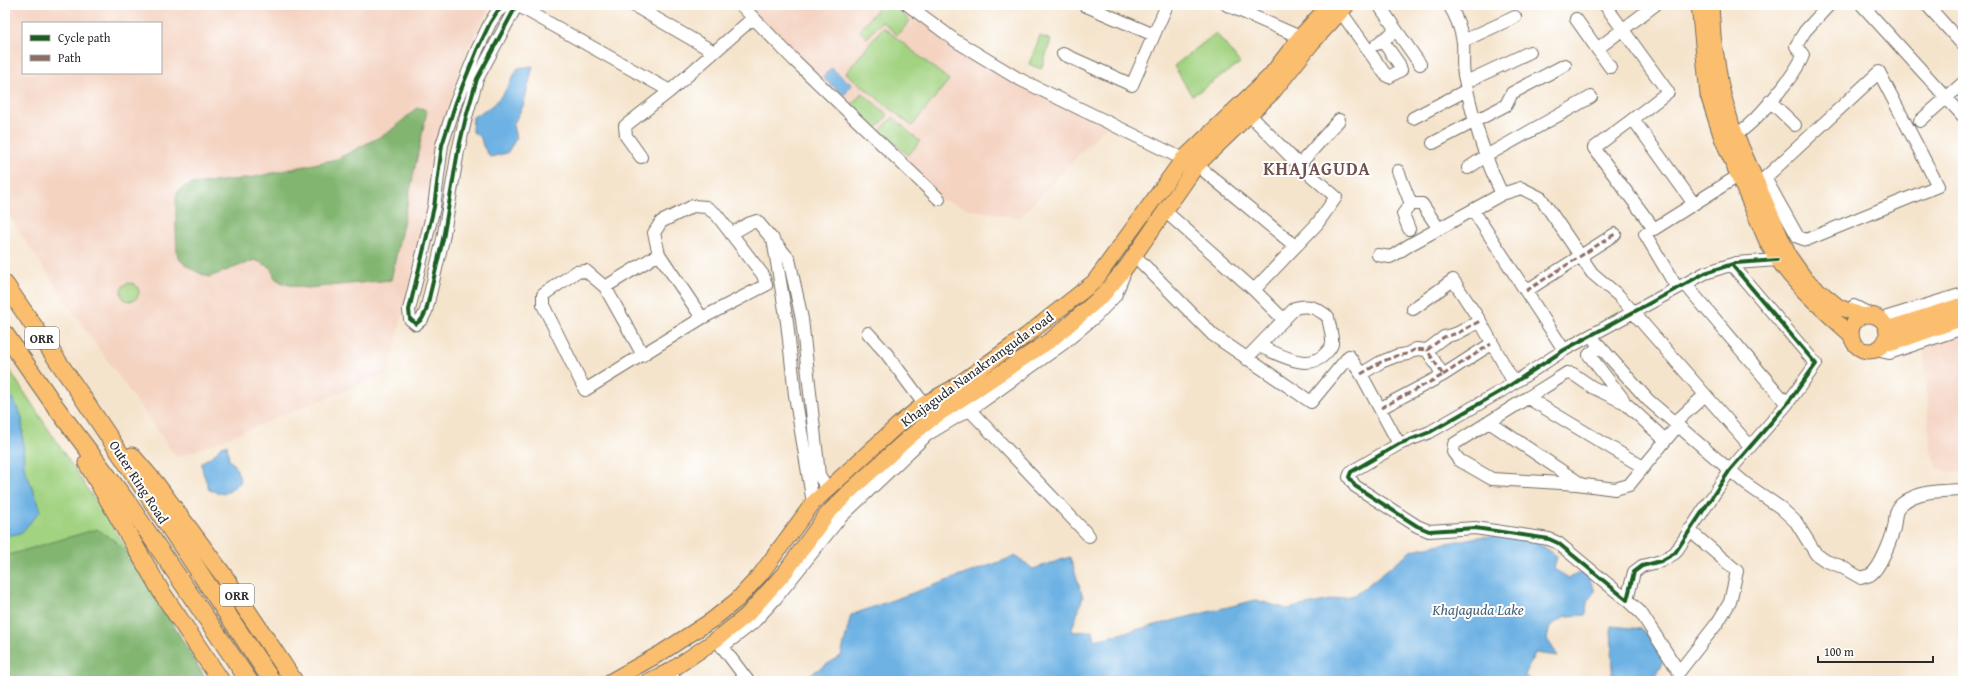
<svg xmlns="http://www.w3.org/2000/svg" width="1968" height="686" font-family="'Gentium Book Plus',serif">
<rect width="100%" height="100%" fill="#fff"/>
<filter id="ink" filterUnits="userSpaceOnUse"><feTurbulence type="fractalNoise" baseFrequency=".025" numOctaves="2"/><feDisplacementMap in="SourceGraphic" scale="8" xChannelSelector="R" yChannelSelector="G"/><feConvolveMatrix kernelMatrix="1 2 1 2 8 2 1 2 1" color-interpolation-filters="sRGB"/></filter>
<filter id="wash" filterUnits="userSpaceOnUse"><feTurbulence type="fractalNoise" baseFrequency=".012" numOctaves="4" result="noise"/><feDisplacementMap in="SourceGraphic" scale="16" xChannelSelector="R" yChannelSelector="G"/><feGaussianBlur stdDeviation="0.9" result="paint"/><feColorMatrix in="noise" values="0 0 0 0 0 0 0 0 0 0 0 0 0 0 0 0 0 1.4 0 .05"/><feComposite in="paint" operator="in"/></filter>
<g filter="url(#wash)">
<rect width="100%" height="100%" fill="#f5e4cc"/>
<!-- built -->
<path fill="#f4d3c1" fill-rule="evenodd" d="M 5,5 L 491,5 L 467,49 L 432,158 L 425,216 L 389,373 L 177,458 L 87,332 L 5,210 ZM 23,23 L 161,23 L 161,73 L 23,73 Z
M 757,5 L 908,5 L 931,23 L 1109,123 L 1019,218 L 969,209 L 939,199 L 752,12 Z
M 1963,333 L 1963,471 L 1949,472 L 1937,467 L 1934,456 L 1930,451 L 1926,375 L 1923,347 Z"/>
<!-- green -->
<path fill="#a2d381" stroke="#667f56" d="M 881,5 L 893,5 L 910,21 L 897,35 L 882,21 L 867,38 L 859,30 Z
M 883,27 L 949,80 L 912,126 L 846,73 Z
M 1216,33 L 1240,63 L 1192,96 L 1174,66 Z
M 1040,36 L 1051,40 L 1041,69 L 1029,64 Z
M 862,93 L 888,115 L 877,128 L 851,106 Z
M 893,117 L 920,142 L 908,155 L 880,131 Z
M121 292a9 9 0 1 1 18 0a9 9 0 1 1-18 0Z
M 5,363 L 128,551 L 207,681 L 5,681 Z"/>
<!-- forest -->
<path fill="#81b56f" stroke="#56704d" d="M 417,108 L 422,108 L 427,111 L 391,280 L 307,288 L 298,287 L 282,283 L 275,278 L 270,267 L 255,260 L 209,277 C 199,273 183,266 178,257 C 176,254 175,197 177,194 C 179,188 186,186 192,184 L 250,178 L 337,159 L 389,132 Z
M 97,529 L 115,541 L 133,558 L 207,681 L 5,681 L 5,556 Z"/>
<!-- water -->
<path fill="#6eb2e4" stroke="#4c6e88" d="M 533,66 L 523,106 L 513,125 L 516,139 L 507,153 L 490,157 L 483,146 L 481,138 L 472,131 L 473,117 L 493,105 L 504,93 L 518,68 Z
M 831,68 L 852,85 L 844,95 L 823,78 Z
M 5,371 L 7,371 L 7,389 L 22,417 L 24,467 L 41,510 L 21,533 L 5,536 Z
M 227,445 L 229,460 L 235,465 L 241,482 L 224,494 L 209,490 C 207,480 201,473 202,462 L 215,454 L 221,446 Z
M 1527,535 L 1557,556 L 1554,569 L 1569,578 L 1581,572 L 1589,578 L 1595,591 L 1587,602 L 1586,615 L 1566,616 L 1550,626 L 1547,639 L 1558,656 L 1535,653 L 1525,675 L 1531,681 L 799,681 L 841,656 L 851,615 L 1016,556 L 1033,569 L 1070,557 L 1083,597 L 1071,632 L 1093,631 L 1095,640 L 1256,600 L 1287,609 L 1355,595 L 1412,550 L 1477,537 Z
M 1611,626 L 1642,629 L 1665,657 L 1653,681 L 1610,681 L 1613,669 Z"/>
</g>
<g filter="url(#ink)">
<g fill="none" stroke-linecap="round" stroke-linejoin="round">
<defs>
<path id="minor" d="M 509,5 L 504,6 L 497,12 L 490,23 L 477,50 L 456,102 L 442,145 L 434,207 L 409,310 L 410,319 L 416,324 L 422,319 L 426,311 L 443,239 L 458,151 L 466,117 L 477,79 L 513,12 L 515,5
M 517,5 L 670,91
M 633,5 L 714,52
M 741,5 L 794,60 L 939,199
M 908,5 L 956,41 L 1017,78 L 1183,159
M 1084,5 L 1154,35
M 1227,5 L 1300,37
M 1449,5 C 1456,16 1461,29 1463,42 C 1464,53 1462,64 1464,75 C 1472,116 1484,157 1502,194
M 1605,5 L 1668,92 L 1633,119 L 1694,204
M 1862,5 L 1963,116
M 1927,5 L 1963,45
M 1341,12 L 1385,74 L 1389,77 L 1401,70 L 1399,64 L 1382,40
M 1576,19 L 1610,67
M 1394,27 L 1420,64
M 1463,41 L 1515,17
M 1377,44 L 1394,32 L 1394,27 L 1379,5
M 1597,49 L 1655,5
M 1063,54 L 1132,85 L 1167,5
M 1879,72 L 1938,186 L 1806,240 L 1798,237 L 1765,178 Z
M 1466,82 L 1530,52
M 1770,101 L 1795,125
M 1249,114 L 1299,165 L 1336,197 L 1317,224 L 1254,290
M 1413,118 L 1467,90
M 1633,119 L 1594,148 L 1654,229 L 1738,176
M 1920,121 L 1963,83
M 1736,134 C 1753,126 1797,73 1803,55 L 1796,46 L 1805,31 L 1829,5
M 1433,143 L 1506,105 L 1512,93 L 1565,65
M 641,157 L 626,136 L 625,126 L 670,91 L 753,18
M 1197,165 L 1295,246
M 1299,165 L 1339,120
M 1468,168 L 1486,156 L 1591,97
M 1398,171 L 1411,204 L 1403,214 L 1409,229
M 1411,204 L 1422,204 L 1439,229
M 1473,210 L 1564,350
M 1166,212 L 1254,290 L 1284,320
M 757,221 L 789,259 L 802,319 L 819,475 L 824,483 L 831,487
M 731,234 L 748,224 L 757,221
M 1645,234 L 1677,288
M 773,239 L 787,322 L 795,395 L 813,503
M 1134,255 L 1213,335 L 1311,402 L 1349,356 L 1361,374 L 1399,444
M 1378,255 L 1390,257 L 1394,255 L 1411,244 L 1502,194 L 1521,188 L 1541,198 L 1592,273 L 1619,296 L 1750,446
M 1732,265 L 1816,364 L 1787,404 L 1730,470 L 1675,553 L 1661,561 L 1642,566 L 1634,572 L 1627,600 L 1558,543 L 1549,539 L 1475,528 L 1429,531 L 1417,526 L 1355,486 L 1349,477 L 1351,472 L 1399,444 L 1430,432 L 1503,390 L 1564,350 L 1705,273 L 1736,263 L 1777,260
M 1685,284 L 1787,404
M 605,287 L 659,254 L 702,318 L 766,285 L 763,275 L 716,214 L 706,207 L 693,206 L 661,222 L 654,233 L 659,254
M 1526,291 L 1615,234
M 1854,306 L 1874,316
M 1413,309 L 1453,280 L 1480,321 L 1514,383
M 1881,319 L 1963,294
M 868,333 L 886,353 L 924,404
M 1595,341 L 1648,400 L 1746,484 L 1781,508 L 1796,522 L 1816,554 L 1826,561 L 1840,566 L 1861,578 C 1863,577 1867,576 1870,575 C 1880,569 1891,540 1894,528 C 1896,519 1894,509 1903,503 C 1919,490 1944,491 1963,490
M 1600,346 L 1589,355 L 1623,399 L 1621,401 L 1592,387 L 1573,374 L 1567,373 L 1454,444 L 1453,452 L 1459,460 L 1492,479 L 1577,484 L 1615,489 L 1629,485 L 1678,425
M 1876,350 L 1889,353 L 1963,328
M 643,355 L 605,287 L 586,271 L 576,272 L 543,295 L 543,305 L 585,390 L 702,318
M 1246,359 L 1295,308 C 1309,304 1317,308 1328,317 C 1329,325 1333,336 1332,344 C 1331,348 1328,351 1325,354 C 1307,373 1278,353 1259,346
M 1361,374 L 1381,362 L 1396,356 L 1407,354 L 1416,349 L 1427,350 L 1444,337 L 1458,333 L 1480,321
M 1443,375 L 1491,344
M 1528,398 L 1643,467
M 1622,400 L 1665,440
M 964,404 L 1089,536
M 1381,408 L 1443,375 L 1427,350
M 1679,419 L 1705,395
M 1489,422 L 1581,484
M 1627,600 L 1641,613 L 1679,672 L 1718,622 L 1730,602 L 1737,571 L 1689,530
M 718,641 L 748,681
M 722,647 L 753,623 L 776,598 L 840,518 L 928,434 L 980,403 L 1064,343 L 1095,317 L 1115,296 L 1124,274
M 670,671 L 675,681"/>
<path id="major" d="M 1699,5 L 1708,95 L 1722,138 L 1768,244 C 1789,281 1820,307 1851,335
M 1711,5 L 1713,36 L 1721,87 L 1732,126 L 1789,256 L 1806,280 L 1839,307 L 1863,316
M1851 333a18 18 0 1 1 36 0a18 18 0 1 1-36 0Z
M 1887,329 L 1963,305
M 1885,342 L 1893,343 L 1963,318
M 611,681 L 661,653 L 712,620 L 737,600 L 760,575 L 813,503 L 899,424 L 924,404 L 953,388 L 1027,335 L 1094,282 L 1183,159 L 1270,76 L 1300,37 L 1329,5
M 648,681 L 670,671 L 717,639 L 747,615 L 786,571 L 827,514 L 852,489 L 908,438 L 934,417 L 1052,339 L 1103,295 L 1127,266 L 1197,165 L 1273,92 L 1312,43 L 1347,5"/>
<path id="highway" d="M 5,284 L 79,392 L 272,681
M 5,334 L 55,406 L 128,503 L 249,681
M 132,456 L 156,484 L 224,576 L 294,681
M 87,463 L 162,593 L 221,681"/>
</defs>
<!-- minor casing -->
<use href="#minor" stroke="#726c63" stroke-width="14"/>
<!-- major casing -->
<use href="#major" stroke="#726c63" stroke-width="17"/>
<!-- highway casing -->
<use href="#highway" stroke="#726c63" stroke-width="19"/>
<!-- minor -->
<use href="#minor" stroke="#fff" stroke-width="12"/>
<!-- major -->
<use href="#major" stroke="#fbbe6e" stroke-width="15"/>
<!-- highway -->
<use href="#highway" stroke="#fbbe6e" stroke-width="17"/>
<!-- quiet -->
<path stroke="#8d6e63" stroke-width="3" stroke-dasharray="6 3" stroke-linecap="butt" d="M 1526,291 L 1615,234
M 1361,374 L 1381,362 L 1396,356 L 1407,354 L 1416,349 L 1427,350 L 1444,337 L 1458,333 L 1480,321
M 1443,375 L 1491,344
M 1381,408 L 1443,375 L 1427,350"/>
<defs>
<path id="cycleway" d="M 509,5 L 504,6 L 497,12 L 490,23 L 477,50 L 456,102 L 442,145 L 434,207 L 409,310 L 410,319 L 416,324 L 422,319 L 426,311 L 443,239 L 458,151 L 466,117 L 477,79 L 513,12 L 515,5
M 1732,265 L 1816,364 L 1787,404 L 1730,470 L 1675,553 L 1661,561 L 1642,566 L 1634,572 L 1627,600 L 1558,543 L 1549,539 L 1475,528 L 1429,531 L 1417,526 L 1355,486 L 1349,477 L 1351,472 L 1399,444 L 1430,432 L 1503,390 L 1564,350 L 1705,273 L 1736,263 L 1777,260"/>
</defs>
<!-- cycleway casing -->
<use href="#cycleway" stroke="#fff" stroke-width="6"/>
<!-- cycleway -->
<use href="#cycleway" stroke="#1b5e20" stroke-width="4"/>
</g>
</g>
<g text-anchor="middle" stroke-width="4" stroke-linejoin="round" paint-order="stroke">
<!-- shield labels -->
<g fill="#fff" stroke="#6b6b6b" stroke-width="1">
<rect x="25" y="327" width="34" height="22" rx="3"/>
<rect x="220" y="584" width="34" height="22" rx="3"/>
</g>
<g font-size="13" font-weight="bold" fill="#2b2b2b">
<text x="42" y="343">ORR</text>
<text x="237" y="600">ORR</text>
</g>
<!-- street labels -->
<g font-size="14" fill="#2b2b2b" stroke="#fff">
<text transform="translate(977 369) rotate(-36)" y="5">Khajaguda Nanakramguda road</text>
<text transform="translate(139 482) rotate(57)" y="5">Outer Ring Road</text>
</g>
<!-- water labels -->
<g font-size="15" font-style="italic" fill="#466175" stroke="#fff">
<text x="1478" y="615">Khajaguda Lake</text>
</g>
<!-- district labels -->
<g font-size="18" font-weight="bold" letter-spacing="1" fill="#6f5250" stroke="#fff">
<text x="1317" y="175">KHAJAGUDA</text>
</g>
</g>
<!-- margin -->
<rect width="1968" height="686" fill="none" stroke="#fff" stroke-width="20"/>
<!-- legend -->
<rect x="22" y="22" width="140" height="52" fill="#ffffff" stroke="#aaaaaa"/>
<rect x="30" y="35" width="20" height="6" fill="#1b5e20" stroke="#aaaaaa"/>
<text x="58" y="42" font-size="12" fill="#2b2b2b">Cycle path</text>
<rect x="30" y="55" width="20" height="6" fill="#8d6e63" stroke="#aaaaaa"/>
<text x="58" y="62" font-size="12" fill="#2b2b2b">Path</text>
<!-- scale -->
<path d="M1818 656v6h115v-6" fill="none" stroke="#2b2b2b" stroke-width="2"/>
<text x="1824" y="656" font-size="12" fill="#2b2b2b" stroke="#ffffff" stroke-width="3" paint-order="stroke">100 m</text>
</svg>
